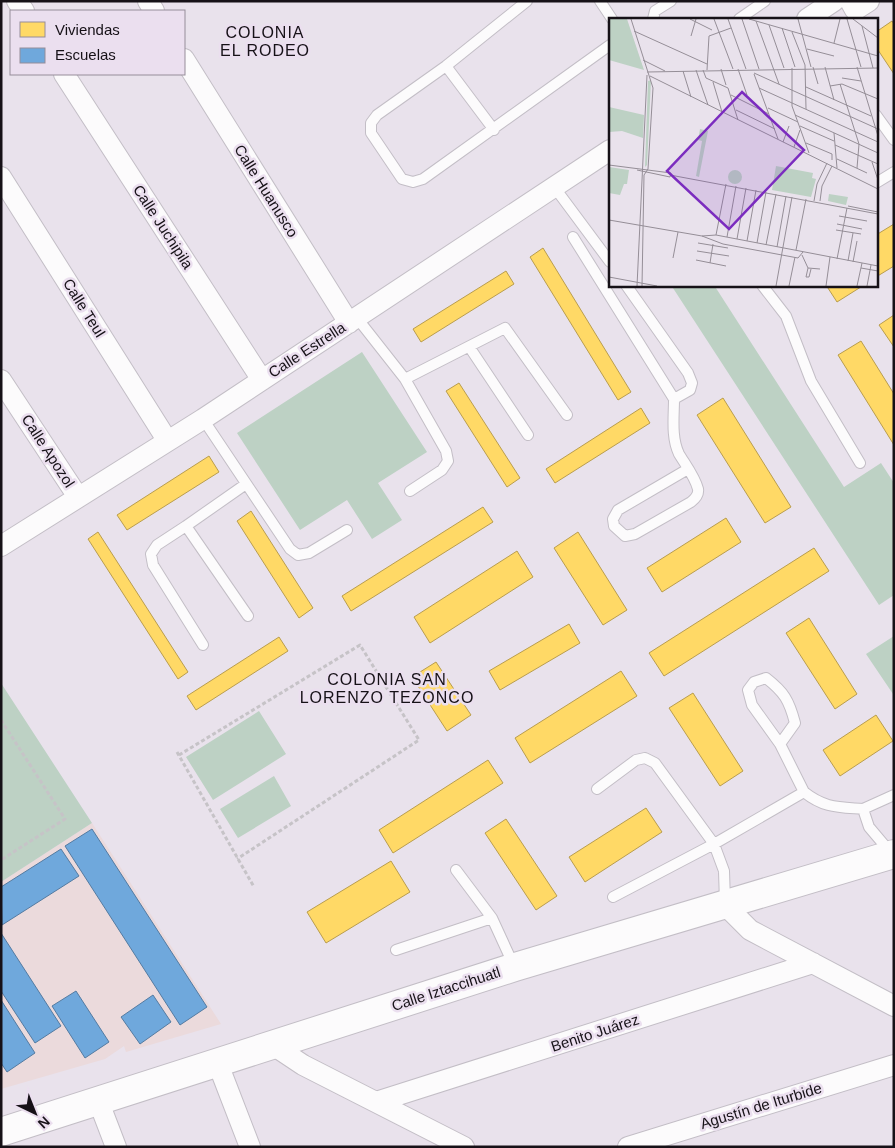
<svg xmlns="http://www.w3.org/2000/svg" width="895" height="1148" font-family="Helvetica,sans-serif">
<rect width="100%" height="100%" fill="#e9e2ec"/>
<!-- education -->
<path fill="#ebdadc" d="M 92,823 L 221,1024 L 126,1052 L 124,1046 L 105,1059 L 1,1089 L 1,882 Z"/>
<!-- green -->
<path fill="#bdd1c4" d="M 671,285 L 714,285 L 844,487 L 881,463 L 894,483 L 894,595 L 879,605 Z
M 362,352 L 427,452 L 378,483 L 402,520 L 372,539 L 347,500 L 300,530 L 237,433 Z
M 894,636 L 894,693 L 893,694 L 866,654 Z
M 1,683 L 92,823 L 1,882 Z
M 259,711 L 286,754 L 213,800 L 186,757 Z
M 274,776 L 291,806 L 238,838 L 220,809 Z"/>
<!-- homes -->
<path fill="#ffd966" stroke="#b99d4e" d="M 892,21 L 894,24 L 894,74 L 876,47 L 876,32 Z
M 894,224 L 894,266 L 876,277 L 876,235 Z
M 543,248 L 631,392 L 618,400 L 530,257 Z
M 506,271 L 514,284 L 421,342 L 413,329 Z
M 826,285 L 864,285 L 837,302 Z
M 894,315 L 894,347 L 879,325 Z
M 861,341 L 894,394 L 894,445 L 838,355 Z
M 459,383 L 520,478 L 507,487 L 446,391 Z
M 723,398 L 791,507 L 765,523 L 697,415 Z
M 641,408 L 650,423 L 555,483 L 546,469 Z
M 209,456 L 219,472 L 127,530 L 117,515 Z
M 483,507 L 493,522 L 351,611 L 342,596 Z
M 251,511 L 313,608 L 299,618 L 237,521 Z
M 726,518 L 741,542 L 662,592 L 647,568 Z
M 98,532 L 188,672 L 178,679 L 88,539 Z
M 578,532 L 627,610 L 603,625 L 554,548 Z
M 814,548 L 829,571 L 664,676 L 649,653 Z
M 517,551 L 533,577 L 430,643 L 414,617 Z
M 809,618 L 857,694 L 835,709 L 786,633 Z
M 569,624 L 580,643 L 500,690 L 489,671 Z
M 279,637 L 288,651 L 196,710 L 187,696 Z
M 436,662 L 471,715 L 447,731 L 412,677 Z
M 621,671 L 637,696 L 530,763 L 515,738 Z
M 693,693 L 743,771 L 720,786 L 669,708 Z
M 876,715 L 893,741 L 840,776 L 823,750 Z
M 488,760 L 503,783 L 393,853 L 379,830 Z
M 646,808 L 662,832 L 585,882 L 569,857 Z
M 506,819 L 557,896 L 536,910 L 485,833 Z
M 391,861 L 410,892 L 326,943 L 307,912 Z"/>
<!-- schools -->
<path fill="#6fa8dc" stroke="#547ba1" d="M 92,829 L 207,1007 L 180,1025 L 65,846 Z
M 61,849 L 79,876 L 2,925 L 1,887 Z
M 1,933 L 61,1026 L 35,1043 L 1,991 Z
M 76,991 L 109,1042 L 85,1058 L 52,1006 Z
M 153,995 L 171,1022 L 140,1044 L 121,1017 Z
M 1,1000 L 35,1053 L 7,1072 L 1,1063 Z"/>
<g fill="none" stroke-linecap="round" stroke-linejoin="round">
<defs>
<path id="lane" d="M 527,1 L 446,66 L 377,115 L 371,123 L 371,133 L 402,179 L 413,182 L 423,179 L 610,45
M 600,1 L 612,19
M 653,19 L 655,11 L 671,1
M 739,19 L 765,1
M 446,66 L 494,130
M 876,115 L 894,140
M 876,183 L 894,172
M 555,188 L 610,262
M 573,237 L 674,399
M 626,285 L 688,373 L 692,383 L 690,390 L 674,399 C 674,417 671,437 679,454 C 685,464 695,477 698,489 C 699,495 695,499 691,502 L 635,534 L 625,536 L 614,526 L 613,519 L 618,510 L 688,469
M 762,285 L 786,316 L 811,381 L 860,463
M 357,318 L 405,379 L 446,451 L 448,461 L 442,470 L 410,491
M 470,348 L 528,435
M 405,379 L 505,328 L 567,415
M 203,419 L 290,549 L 298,555 L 309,553 L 347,530
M 246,484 L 186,526 L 248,616
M 186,526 L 157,545 L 151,554 L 153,565 L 203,645
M 597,789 L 636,760 L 645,758 L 655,763 L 714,844 L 724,871 L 725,902
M 804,792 C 824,808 838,807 863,809
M 891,853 L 869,827 L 863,809 L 894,795
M 456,870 L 492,918 L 514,966
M 613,897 L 714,844 L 804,792 L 780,744 L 795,723 C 789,700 784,692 766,678 L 754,682 L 748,690 L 752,705 L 780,744
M 396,950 L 492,918"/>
<path id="street" d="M 17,1 L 24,11
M 148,1 L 154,11
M 850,1 L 855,10 L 869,1
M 807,19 L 834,1
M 184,59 L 349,323
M 64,74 L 262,380
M 1,177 L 167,440
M 1,380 L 78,497
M 1,546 L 203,419 L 610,150
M 725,905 L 750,930 L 894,1006
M 273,1045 L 303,1065 L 464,1147
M 218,1064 L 250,1147
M 98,1100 L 116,1147
M 376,1102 L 813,963
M 628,1147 L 894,1065"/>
<path id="secondary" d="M 1,1132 L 515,967 L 894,854"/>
</defs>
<!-- lane casing -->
<use href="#lane" stroke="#c3bec6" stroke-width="12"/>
<!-- street casing -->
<use href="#street" stroke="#c3bec6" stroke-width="22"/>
<!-- secondary casing -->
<use href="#secondary" stroke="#c3bec6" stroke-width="30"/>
<!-- path -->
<path stroke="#c6c3c7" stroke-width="3" stroke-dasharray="4 2.5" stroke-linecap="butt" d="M 1,720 L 65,819 L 1,860
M 177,752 L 254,887
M 179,755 L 360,645 L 419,740 L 237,859"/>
<!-- lane -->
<use href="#lane" stroke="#fcfbfc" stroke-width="10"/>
<!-- street -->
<use href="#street" stroke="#fcfbfc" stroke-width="20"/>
<!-- secondary -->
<use href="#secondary" stroke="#fcfbfc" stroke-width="28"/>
</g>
<g text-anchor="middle" stroke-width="5" stroke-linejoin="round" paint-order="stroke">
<!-- street labels -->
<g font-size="15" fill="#161117" stroke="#ebdfef">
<text transform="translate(266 191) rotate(58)" y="5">Calle Huanusco</text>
<text transform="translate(163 227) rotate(57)" y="5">Calle Juchipila</text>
<text transform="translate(84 308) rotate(58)" y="5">Calle Teul</text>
<text transform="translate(307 350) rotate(-33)" y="5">Calle Estrella</text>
<text transform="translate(48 451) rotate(57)" y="5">Calle Apozol</text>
<text transform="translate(446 989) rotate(-18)" y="5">Calle Iztaccihuatl</text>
<text transform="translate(595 1033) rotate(-18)" y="5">Benito Juárez</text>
<text transform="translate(761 1106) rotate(-17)" y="5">Agustín de Iturbide</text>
</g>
<!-- neighbourhood labels -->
<g font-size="16" letter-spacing="1" fill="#161117" stroke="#ebdfef">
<text x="265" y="38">COLONIA<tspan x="265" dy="18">EL RODEO</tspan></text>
<text x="387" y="685">COLONIA SAN<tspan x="387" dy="18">LORENZO TEZONCO</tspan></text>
</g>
</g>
<!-- overview -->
<g transform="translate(609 18)">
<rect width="269" height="269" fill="#e9e2ec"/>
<path d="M 0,1 L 18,1 L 35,52 L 0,42 ZM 42,62 L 38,147 L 36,149 L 39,63 ZM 0,89 L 35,97 L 34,120 L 13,113 L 0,114 ZM 91,111 L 99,113 L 90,159 L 87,158 L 93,123 L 89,122 ZM 167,148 L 204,155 L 203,160 L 207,161 L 202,179 L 163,172 ZM 0,149 L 20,152 L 18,166 L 15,166 L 11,177 L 0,175 ZM119 159a7 7 0 1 1 14 0a7 7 0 1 1-14 0ZM 220,176 L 239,179 L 237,187 L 219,183 Z" fill="#bdd1c4"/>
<path fill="none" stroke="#958e97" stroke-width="1" d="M 22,1 L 44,70 L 39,151 L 35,157 L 33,268M 81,1 L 103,12M 105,1 L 124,51M 119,1 L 137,51M 133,1 L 150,51M 140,1 L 269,38M 189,1 L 202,49M 238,1 L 252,49M 244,1 L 269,20M 147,3 L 170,66M 160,7 L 175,50M 253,8 L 264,50M 173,10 L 186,49M 25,13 L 98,46M 183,14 L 196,47 L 197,91M 82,18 L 87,1M 225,25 L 231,1M 198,31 L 225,38M 34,42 L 56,53M 204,49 L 209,66M 216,49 L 225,82M 248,49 L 269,118M 183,50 L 183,88 L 200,135M 112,51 L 117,67M 129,51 L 138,77M 87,52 L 99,87M 94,52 L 97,60 L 119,70 L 129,102M 98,52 L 100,18 L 122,10M 74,53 L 82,79M 38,54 L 269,50M 145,55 L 269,111M 145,56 L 169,121M 41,58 L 269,171M 233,60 L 252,63M 104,64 L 113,94M 231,66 L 250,126 L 248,150M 221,68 L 233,66 L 269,81M 197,69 L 262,98M 150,70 L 269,124M 122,77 L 160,96M 159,90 L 189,104M 127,92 L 166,111M 186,97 L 269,135M 191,108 L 225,123M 225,115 L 228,150M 174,124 L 180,108M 197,125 L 223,136 L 223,142M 226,127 L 269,146M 185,129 L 191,112M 228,141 L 258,155M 263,144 L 269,162M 0,147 L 62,155 L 61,159 L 28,152M 61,157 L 269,196M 205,183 L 208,166 L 218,145M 211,183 L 213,168 L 223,148M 239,188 L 269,194M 230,198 L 258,203M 0,202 L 93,218 L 114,226 L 189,240 L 194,234M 228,206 L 253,211M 227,212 L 252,216M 107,217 L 117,166M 93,218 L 107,217 L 269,248M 118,219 L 127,168M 128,221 L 137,170M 138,223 L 147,172M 89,225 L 119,230M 148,225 L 157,174M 157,227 L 167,176M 168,229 L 177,178M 187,232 L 197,181M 88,233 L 120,238M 193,237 L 199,250 L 211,251M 64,240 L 69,214M 228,241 L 238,190M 87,242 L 117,248M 239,243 L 244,215M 244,244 L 248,223M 101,245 L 104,226M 199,250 L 197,259 L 200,259 L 202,251M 252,250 L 269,253M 0,259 L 48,268M 28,268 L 38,57M 167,268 L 183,179M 180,268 L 186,239M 217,268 L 221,239M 248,268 L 253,245M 258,268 L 262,247"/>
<path fill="#7b2cbf" fill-opacity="0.15" stroke="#7b2cbf" stroke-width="2.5" d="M 133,74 L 195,132 L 120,211 L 58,153 Z"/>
<rect width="269" height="269" fill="none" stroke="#161117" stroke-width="2.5"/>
</g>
<!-- border -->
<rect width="895" height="1148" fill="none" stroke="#161117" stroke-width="5"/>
<!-- legend -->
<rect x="10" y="10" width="175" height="65" fill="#ebdfef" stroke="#968d99"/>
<rect x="20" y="22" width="25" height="15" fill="#ffd966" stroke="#968d99"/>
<text x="55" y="35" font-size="15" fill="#161117">Viviendas</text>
<rect x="20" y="48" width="25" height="15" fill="#6fa8dc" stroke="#968d99"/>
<text x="55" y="60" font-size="15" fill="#161117">Escuelas</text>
<!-- north arrow -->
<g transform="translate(35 1113) rotate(137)" stroke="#ebdfef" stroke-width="4" paint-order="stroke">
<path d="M0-4L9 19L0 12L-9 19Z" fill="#161117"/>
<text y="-8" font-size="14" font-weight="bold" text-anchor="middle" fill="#161117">N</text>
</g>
</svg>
